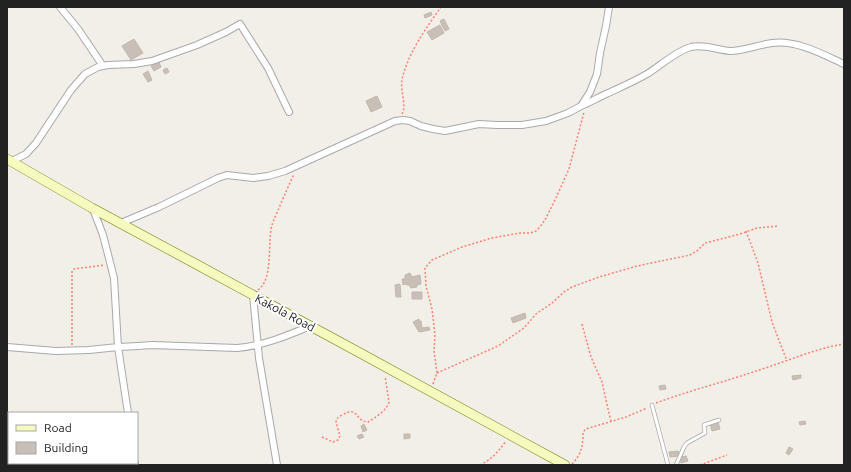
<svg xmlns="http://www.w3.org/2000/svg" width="851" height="472" font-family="Ubuntu,sans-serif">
<rect width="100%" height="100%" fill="#f2efe9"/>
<!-- building -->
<path fill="#c7bfb8" stroke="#c4b6ab" d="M 431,12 L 432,15 L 425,18 L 424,15 Z
M 444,19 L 449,29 L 445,31 L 440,21 Z
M 440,25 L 444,33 L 432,40 L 427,32 Z
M 134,39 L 143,53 L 131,60 L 122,46 Z
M 159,62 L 161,67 L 154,71 L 151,66 Z
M 167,68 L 169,72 L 165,74 L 163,70 Z
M 148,71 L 152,80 L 148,82 L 143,74 Z
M 377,96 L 382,107 L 371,112 L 366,101 Z
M 410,273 L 412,277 L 420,275 L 421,284 L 417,285 L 417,287 L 411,288 L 409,285 L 407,285 L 406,284 L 403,285 L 402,279 L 405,279 L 405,275 Z
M 400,284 L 401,297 L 396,297 L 395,285 Z
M 412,292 L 422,292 L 422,299 L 412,299 Z
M 525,313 L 526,318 L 513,323 L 511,318 Z
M 419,319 L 419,321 L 421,321 L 422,328 L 429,327 L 430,330 L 419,332 L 413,322 Z
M 801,375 L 801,378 L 793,380 L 792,376 Z
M 665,385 L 666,389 L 660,390 L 659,386 Z
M 805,421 L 806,424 L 800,425 L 799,422 Z
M 718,422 L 720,429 L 712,431 L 710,424 Z
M 364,424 L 367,430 L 363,432 L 361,426 Z
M 362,434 L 364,437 L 359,439 L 357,436 Z
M 404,434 L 410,434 L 410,438 L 404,439 Z
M 789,447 L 793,449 L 789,455 L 786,453 Z
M 678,451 L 679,456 L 670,457 L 669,452 Z
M 686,456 L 688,461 L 681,463 L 680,457 Z"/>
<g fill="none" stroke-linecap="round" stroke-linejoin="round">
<defs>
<path id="service" d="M 652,405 L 668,465
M 676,465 L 684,447 L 687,443 L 705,433 L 704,425 L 719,420"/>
<path id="minor" d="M 60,7 L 78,29 L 103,66
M 581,106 C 589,103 597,98 606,94 C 619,88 633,82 647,74 C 660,66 676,51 691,47 C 704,44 717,50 730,51 C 744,51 757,45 772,43 C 797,40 822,54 844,64
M 12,161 L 26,154 L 36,143 L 71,90 L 85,74 L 98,67 L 108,65 L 134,64 L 152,61 L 197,45 L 226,32 L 240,24 L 268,68 L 289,112
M 93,209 L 103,235 L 114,278 L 118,347 L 128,413
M 121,223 L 159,207 L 218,178 L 227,175 L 253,178 L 268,176 L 285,171 L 395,121 L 403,120 L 410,121 L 421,126 L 433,129 L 445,131 L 479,124 L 497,125 L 522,125 L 546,121 L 568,113 L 581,106 L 590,92 L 597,74 L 600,53 L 606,26 L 609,7
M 253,295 L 259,358 L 277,465
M 7,347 L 56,351 L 89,350 L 118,347 L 138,346 L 152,345 L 237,348 C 262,346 287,336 310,326
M 135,463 L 135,465"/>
<path id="secondary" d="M 7,159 L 92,208 L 194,263 L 362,354 L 565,465"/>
</defs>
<!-- service casing -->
<use href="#service" stroke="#a9a9a9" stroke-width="4.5"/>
<!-- minor casing -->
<use href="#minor" stroke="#a9a9a9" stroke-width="8"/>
<!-- secondary casing -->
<use href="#secondary" stroke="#707d05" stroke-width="10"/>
<!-- path -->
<path stroke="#fa8072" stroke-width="1.5" stroke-dasharray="2 2" stroke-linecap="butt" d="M 402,114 C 407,105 400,91 402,80 C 407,55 426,28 441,7
M 746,231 L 758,263 L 772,322 L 787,361
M 258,290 C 274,279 267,241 272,225 C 274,219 277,213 279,208 C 284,196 289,185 294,174
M 582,324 L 591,357 L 602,382 L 611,422
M 72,345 L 72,271 L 74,269 L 105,265
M 437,373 L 498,346 L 524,328 L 536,314 L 552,303 L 564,292 L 572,287 L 599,277 L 637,266 L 690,255 L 697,251 L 705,243 L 740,234 L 757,228 L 779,226
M 433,384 L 437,373 L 434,351 L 435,335 L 432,309 L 426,286 L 425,268 L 432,260 L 462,247 L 492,238 L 520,233 L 530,233 L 536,231 L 540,227 L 545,220 L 556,198 L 569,169 L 584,112
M 656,403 C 688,391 721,383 753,372 C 783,363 813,349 844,344
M 322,437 L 333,442 L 338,440 L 340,436 L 336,422 C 337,418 338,417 342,415 C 359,405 354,421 368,422 C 375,418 387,410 389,402 L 385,376
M 572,464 C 582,454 583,445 583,432 L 586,429 L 626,417 L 647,408
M 480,465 C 491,460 499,451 506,441
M 700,465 L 727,455"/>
<!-- service -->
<use href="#service" stroke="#fff" stroke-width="3"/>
<!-- minor -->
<use href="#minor" stroke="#fff" stroke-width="6"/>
<!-- secondary -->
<use href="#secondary" stroke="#f7fabf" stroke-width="9"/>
</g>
<g text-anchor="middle" stroke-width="4" stroke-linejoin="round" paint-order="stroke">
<!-- street labels -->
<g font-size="12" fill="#222" stroke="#fff">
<text transform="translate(285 313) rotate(28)" y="4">Kakola Road</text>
</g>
</g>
<!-- border -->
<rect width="851" height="472" fill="none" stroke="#222222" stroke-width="16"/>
<!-- legend -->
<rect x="8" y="412" width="130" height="52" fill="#ffffff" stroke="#a7a7a7"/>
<rect x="16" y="425" width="20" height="6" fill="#f7fabf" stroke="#a7a7a7"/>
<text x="44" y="432" font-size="12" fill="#222222">Road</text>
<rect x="16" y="442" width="20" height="12" fill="#c7bfb8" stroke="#a7a7a7"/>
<text x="44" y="452" font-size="12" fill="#222222">Building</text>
</svg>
